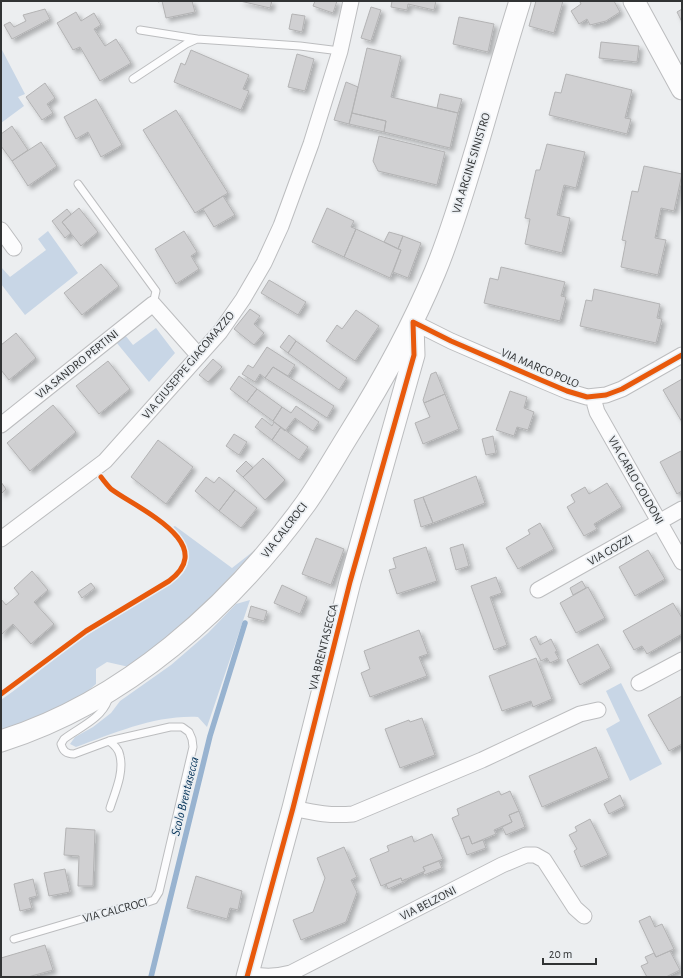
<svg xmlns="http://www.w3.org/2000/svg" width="683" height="978" font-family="'Alegreya Sans',sans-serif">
<defs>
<filter id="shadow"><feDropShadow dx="3.5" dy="3.5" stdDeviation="2" flood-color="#0004"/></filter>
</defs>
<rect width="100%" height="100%" fill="#eceef0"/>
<!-- green -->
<path fill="#c8d6e6" d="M 1,48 L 25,94 L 18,97 L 24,106 L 1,123 Z
M 48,231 L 78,273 L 25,315 L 1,284 L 1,267 L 10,277 L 46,250 L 38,239 Z
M 156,328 L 175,353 L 149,382 L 116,342 L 125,335 L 133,345 Z
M 175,526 L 232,568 L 255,550 L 201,608 L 169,636 L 129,667 L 107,662 L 96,669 L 96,684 C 70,708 34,720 1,731 L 1,700 C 31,679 58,654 89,634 C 112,619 136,606 158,591 C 166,586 177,581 183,573 C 195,557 186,539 173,527 Z
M 250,600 L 207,727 L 198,717 C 155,715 115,733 76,747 L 70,744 L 75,737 L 93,727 L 111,713 L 120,701 L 171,665 L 208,633 L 236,604 Z
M 621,683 L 662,764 L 630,781 L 606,729 L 620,721 L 606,691 Z"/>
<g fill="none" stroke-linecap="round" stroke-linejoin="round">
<!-- stream -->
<path stroke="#98b3d0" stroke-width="5.5" d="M 151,977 L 210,736 L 245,623"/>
</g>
<!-- building -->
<path fill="#d0d0d2" stroke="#b3b3b4" filter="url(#shadow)" d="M 158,1 L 192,1 L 195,12 L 166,18 L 162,1 L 158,2 Z
M 240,1 L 272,1 L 270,8 Z
M 315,1 L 337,1 L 333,13 L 313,6 Z
M 392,1 L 436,1 L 434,10 L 408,4 L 407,10 L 391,7 Z
M 536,1 L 563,1 L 554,33 L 529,26 Z
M 582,1 L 614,1 L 620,12 L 606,21 L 590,25 L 587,19 L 579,24 L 571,11 L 581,4 L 580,2 Z
M 371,7 L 381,10 L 371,41 L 361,38 Z
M 45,9 L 50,19 L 12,39 L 4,25 L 10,22 L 14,27 L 26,21 L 23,15 Z
M 682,9 L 682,22 L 677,12 Z
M 76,12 L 81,21 L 94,13 L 101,25 L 94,29 L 105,46 L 116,39 L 131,63 L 100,81 L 80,47 L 73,50 L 57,23 Z
M 292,14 L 305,16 L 302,32 L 289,29 Z
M 459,17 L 494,24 L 488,52 L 453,44 Z
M 601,42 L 639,46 L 637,62 L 599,58 Z
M 367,48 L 401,56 L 391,97 L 458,113 L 450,148 L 384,132 L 386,121 L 352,113 Z
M 191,50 L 249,75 L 243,89 L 249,91 L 241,110 L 174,82 L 181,63 L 185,65 Z
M 297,54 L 314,59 L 305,91 L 288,87 Z
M 566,74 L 632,90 L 625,118 L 631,119 L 627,134 L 549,115 L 555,92 L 561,93 Z
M 346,82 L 358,87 L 349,124 L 334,120 Z
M 45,83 L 55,98 L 47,104 L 53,113 L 42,120 L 26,97 Z
M 440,94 L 462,99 L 458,113 L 437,108 Z
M 96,99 L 122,145 L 101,157 L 88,132 L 76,139 L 64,117 Z
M 176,110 L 228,193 L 195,213 L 143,130 Z
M 352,113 L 386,121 L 384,132 L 349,124 Z
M 12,126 L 28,150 L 12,161 L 1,146 L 1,134 Z
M 379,136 L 445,152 L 437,185 L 378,171 L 373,161 Z
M 41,142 L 57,166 L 28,186 L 12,161 Z
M 547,144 L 585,152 L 576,188 L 564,185 L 557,215 L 570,218 L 562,253 L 525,244 L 530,219 L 525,218 L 536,170 L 540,170 Z
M 644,166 L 682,174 L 674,211 L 661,208 L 655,238 L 666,240 L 658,275 L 621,267 L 626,241 L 622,240 L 632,191 L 638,192 Z
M 223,196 L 235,215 L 214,227 L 203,209 Z
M 79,208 L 98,232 L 81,246 L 62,222 Z
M 327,208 L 354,221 L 351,227 L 356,229 L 344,257 L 312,242 Z
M 67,209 L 71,214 L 62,222 L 71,233 L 65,238 L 52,221 Z
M 356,229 L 401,250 L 390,278 L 344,257 Z
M 184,231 L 197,252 L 191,256 L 199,269 L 176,284 L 155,249 Z
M 389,232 L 403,236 L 398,249 L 384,242 Z
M 403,236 L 421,243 L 408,278 L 393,272 L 401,250 L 398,249 Z
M 101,264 L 119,286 L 82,315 L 64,293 Z
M 501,267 L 565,282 L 561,296 L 566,297 L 560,321 L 484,303 L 490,278 L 498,280 Z
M 269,280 L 306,302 L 298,315 L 261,293 Z
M 594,289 L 660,304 L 657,318 L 662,319 L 656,343 L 580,326 L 586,300 L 592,301 Z
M 250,309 L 260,316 L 254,324 L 264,333 L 254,345 L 234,329 Z
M 356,310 L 379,326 L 355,361 L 326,341 L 337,325 L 342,329 Z
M 16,333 L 36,358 L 9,380 L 1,370 L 1,345 Z
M 289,335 L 296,341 L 288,353 L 280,347 Z
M 296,341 L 347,378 L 339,390 L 288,353 Z
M 267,347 L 295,365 L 288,376 L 273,367 L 265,378 L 260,374 L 255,382 L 242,374 L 248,365 L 253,368 Z
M 213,359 L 222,367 L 208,382 L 199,375 Z
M 108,361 L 130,389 L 99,414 L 76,386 Z
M 273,367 L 334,406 L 327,418 L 265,378 Z
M 436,372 L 445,394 L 424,403 L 423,400 L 431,374 Z
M 239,376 L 257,389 L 247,402 L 230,389 Z
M 682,379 L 682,422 L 663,390 Z
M 257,389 L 282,407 L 273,421 L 247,402 Z
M 510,391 L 527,397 L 524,408 L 534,412 L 528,430 L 517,427 L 514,436 L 496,430 Z
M 445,394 L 459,429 L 423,444 L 415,423 L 430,417 L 424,403 Z
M 53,405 L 76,432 L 30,471 L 7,443 Z
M 296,406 L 319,422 L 313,431 L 295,418 L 285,431 L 273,421 L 282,407 L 291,413 Z
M 262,418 L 272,426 L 274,422 L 281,427 L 272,440 L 255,427 Z
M 281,427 L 308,447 L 299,460 L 272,440 Z
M 234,434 L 247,442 L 239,455 L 226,446 Z
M 493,436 L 496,453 L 486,455 L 482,439 Z
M 158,440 L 193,467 L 166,504 L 131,477 Z
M 681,451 L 682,491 L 677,494 L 660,462 Z
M 263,458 L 285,480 L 265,500 L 243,477 Z
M 246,461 L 253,468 L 243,477 L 236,471 Z
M 476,476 L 485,503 L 433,523 L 423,497 Z
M 206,477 L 214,483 L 219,477 L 235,490 L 219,511 L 195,491 Z
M 1,482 L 6,489 L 1,494 Z
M 607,483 L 622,507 L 594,524 L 597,529 L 584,536 L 567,507 L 575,502 L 571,495 L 585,487 L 589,494 Z
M 235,490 L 257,508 L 241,528 L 219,511 Z
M 423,497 L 433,523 L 421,527 L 414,500 Z
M 540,523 L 554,549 L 518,569 L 506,548 L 530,534 L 528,530 Z
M 316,538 L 344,549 L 331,585 L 302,574 Z
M 463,544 L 469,566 L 456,570 L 450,548 Z
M 426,547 L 437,581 L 397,594 L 389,570 L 396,568 L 393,558 Z
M 648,550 L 665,579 L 635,596 L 619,567 Z
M 32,571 L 48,590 L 34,602 L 54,624 L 31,644 L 13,624 L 1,635 L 1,599 L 6,605 L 19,594 L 14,588 Z
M 496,577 L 502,593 L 490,597 L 507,645 L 494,650 L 471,586 Z
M 582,581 L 586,588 L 573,595 L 570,588 Z
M 91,583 L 95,588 L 82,598 L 78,592 Z
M 282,585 L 307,597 L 300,614 L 274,603 Z
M 588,587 L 605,618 L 576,633 L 560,603 Z
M 673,603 L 682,618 L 682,634 L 647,654 L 642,646 L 634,650 L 623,631 Z
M 251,606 L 267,611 L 264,621 L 248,617 Z
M 419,630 L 428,654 L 419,657 L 427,676 L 370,697 L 361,673 L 370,669 L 364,651 Z
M 536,636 L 540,645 L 551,639 L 557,651 L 555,652 L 559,659 L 550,663 L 547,658 L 541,661 L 530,639 Z
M 598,644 L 611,668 L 580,685 L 567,660 Z
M 536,658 L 552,699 L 533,707 L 531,701 L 502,711 L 489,676 Z
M 682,696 L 682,744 L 669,751 L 648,715 Z
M 422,718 L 435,755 L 400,768 L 385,729 L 409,720 L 410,722 Z
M 596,747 L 609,778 L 542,807 L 529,776 Z
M 499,791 L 501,795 L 510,791 L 519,811 L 509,815 L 512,822 L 494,830 L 496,834 L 472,844 L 469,836 L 461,839 L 452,818 L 459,815 L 457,809 Z
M 620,795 L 625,806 L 609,814 L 604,804 Z
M 519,811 L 525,827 L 506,835 L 502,827 L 512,822 L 509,815 Z
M 590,819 L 608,855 L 581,867 L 574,851 L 577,849 L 569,835 L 577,831 L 575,827 Z
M 66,828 L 95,830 L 93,886 L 78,886 L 79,856 L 64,855 Z
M 432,834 L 443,859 L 423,867 L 425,871 L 402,881 L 401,878 L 381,886 L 370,859 L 389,851 L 387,846 L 412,836 L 414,842 Z
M 469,836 L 472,844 L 483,840 L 486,848 L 467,855 L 461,839 Z
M 344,847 L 357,877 L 351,880 L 357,892 L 346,922 L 301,940 L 293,920 L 313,912 L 325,878 L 317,858 Z
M 439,861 L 442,868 L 424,875 L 423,872 L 425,871 L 423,867 Z
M 65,869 L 70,892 L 49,896 L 44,873 Z
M 196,876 L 242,891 L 238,910 L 230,908 L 227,919 L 187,908 Z
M 401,878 L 402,881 L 406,879 L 406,881 L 388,889 L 386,884 Z
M 33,879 L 37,896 L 29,898 L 32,908 L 20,911 L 14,884 Z
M 650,916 L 655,927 L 662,924 L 674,949 L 656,957 L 639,921 Z
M 45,945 L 53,970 L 28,977 L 1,977 L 1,958 Z
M 670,951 L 680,970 L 666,977 L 647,977 L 641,966 L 648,963 L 645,957 L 654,953 L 656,957 Z"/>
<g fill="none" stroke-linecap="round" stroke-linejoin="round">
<defs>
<path id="lane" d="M 140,30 L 197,39
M 133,79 L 186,44 L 197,39 L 300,46 L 340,51
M 78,184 L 156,291 L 153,304
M 109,741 C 114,745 119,749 120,756 C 124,773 115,792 110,808
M 14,939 L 102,913 L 148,902 L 154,900 L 159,892 L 193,747 L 192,739 L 189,732 L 182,727 L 170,727 L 109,741 L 74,754 C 66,754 63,751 61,744 L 64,739 C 80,727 101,719 108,700 L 106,697"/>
<path id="street" d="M 1,230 L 14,248
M 413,322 L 451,341 L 541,380 L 567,391 L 587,397 L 606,395 L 622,389 L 682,355
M 594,397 L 595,405 L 597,412 L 682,562
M 1,425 L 153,304 L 199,356
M 1,539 L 105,461 L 220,332 L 243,299 L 264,263 L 281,226 L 311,144 L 340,51 L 351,1
M 538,590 L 682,509
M 639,683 L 682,660
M 293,808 C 316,813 329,816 353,814 L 482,760 L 580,714 L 598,710
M 248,973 C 263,978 276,977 291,973 L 502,865 L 526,855 L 535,855 L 544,860 L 575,908 L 584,916"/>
<path id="secondary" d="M 634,1 L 682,89
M 1,741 C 125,702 231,607 306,503 C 322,480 336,455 351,431 C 383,380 412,327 435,272 C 452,231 464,189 477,146 C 491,98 505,49 520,1
M 247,977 L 293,808 L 350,582 L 414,355 L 413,324"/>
</defs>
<!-- lane casing -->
<use href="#lane" stroke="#bcbdbf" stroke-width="9"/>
<!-- street casing -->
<use href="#street" stroke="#bcbdbf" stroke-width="17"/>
<!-- secondary casing -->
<use href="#secondary" stroke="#bcbdbf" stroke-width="23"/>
<!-- lane -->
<use href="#lane" stroke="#fcfcfd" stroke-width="7"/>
<!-- street -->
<use href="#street" stroke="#fcfcfd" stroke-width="15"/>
<!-- secondary -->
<use href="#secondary" stroke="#fcfcfd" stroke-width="21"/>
<defs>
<path id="cycleway" d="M 1,694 L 86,631 L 169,581 C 220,543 136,508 111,489 C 107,485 104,481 101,477
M 247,977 L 293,808 L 350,582 L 414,355 L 413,322 L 451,341 L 541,380 L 567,391 L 587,397 L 606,395 L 622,389 L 682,355"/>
</defs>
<!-- cycleway casing -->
<use href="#cycleway" stroke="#eaeef2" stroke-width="8"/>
<!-- cycleway -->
<use href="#cycleway" stroke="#e8590c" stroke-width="5"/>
</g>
<g text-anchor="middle" stroke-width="3.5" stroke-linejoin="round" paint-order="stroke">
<!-- street labels -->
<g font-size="12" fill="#313334" stroke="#eaeef2">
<text transform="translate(471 163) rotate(-73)" y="4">VIA ARGINE SINISTRO</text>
<text transform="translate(77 364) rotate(-39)" y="4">VIA SANDRO PERTINI</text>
<text transform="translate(188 365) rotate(-50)" y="4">VIA GIUSEPPE GIACOMAZZO</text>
<text transform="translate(540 368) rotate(23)" y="4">VIA MARCO POLO</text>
<text transform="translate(636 480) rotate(60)" y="4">VIA CARLO GOLDONI</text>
<text transform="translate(284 530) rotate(-52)" y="4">VIA CALCROCI</text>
<text transform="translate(610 550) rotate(-30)" y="4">VIA GOZZI</text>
<text transform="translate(323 647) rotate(-76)" y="4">VIA BRENTASECCA</text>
<text transform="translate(428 903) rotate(-27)" y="4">VIA BELZONI</text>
<text transform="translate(115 910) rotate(-15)" y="4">VIA CALCROCI</text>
</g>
<!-- water labels -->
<g font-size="13" font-style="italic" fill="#06345a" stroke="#eaeef2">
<text transform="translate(184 796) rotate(-76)" y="5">Scolo Brentasecca</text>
</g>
</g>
<!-- border -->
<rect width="683" height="978" fill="none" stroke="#313334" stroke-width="4"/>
<!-- scale -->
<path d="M543 958v6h53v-6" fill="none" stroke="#313334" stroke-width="2"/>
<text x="549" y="958" font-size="12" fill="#313334" stroke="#eaeef2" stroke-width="3" paint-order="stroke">20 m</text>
</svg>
